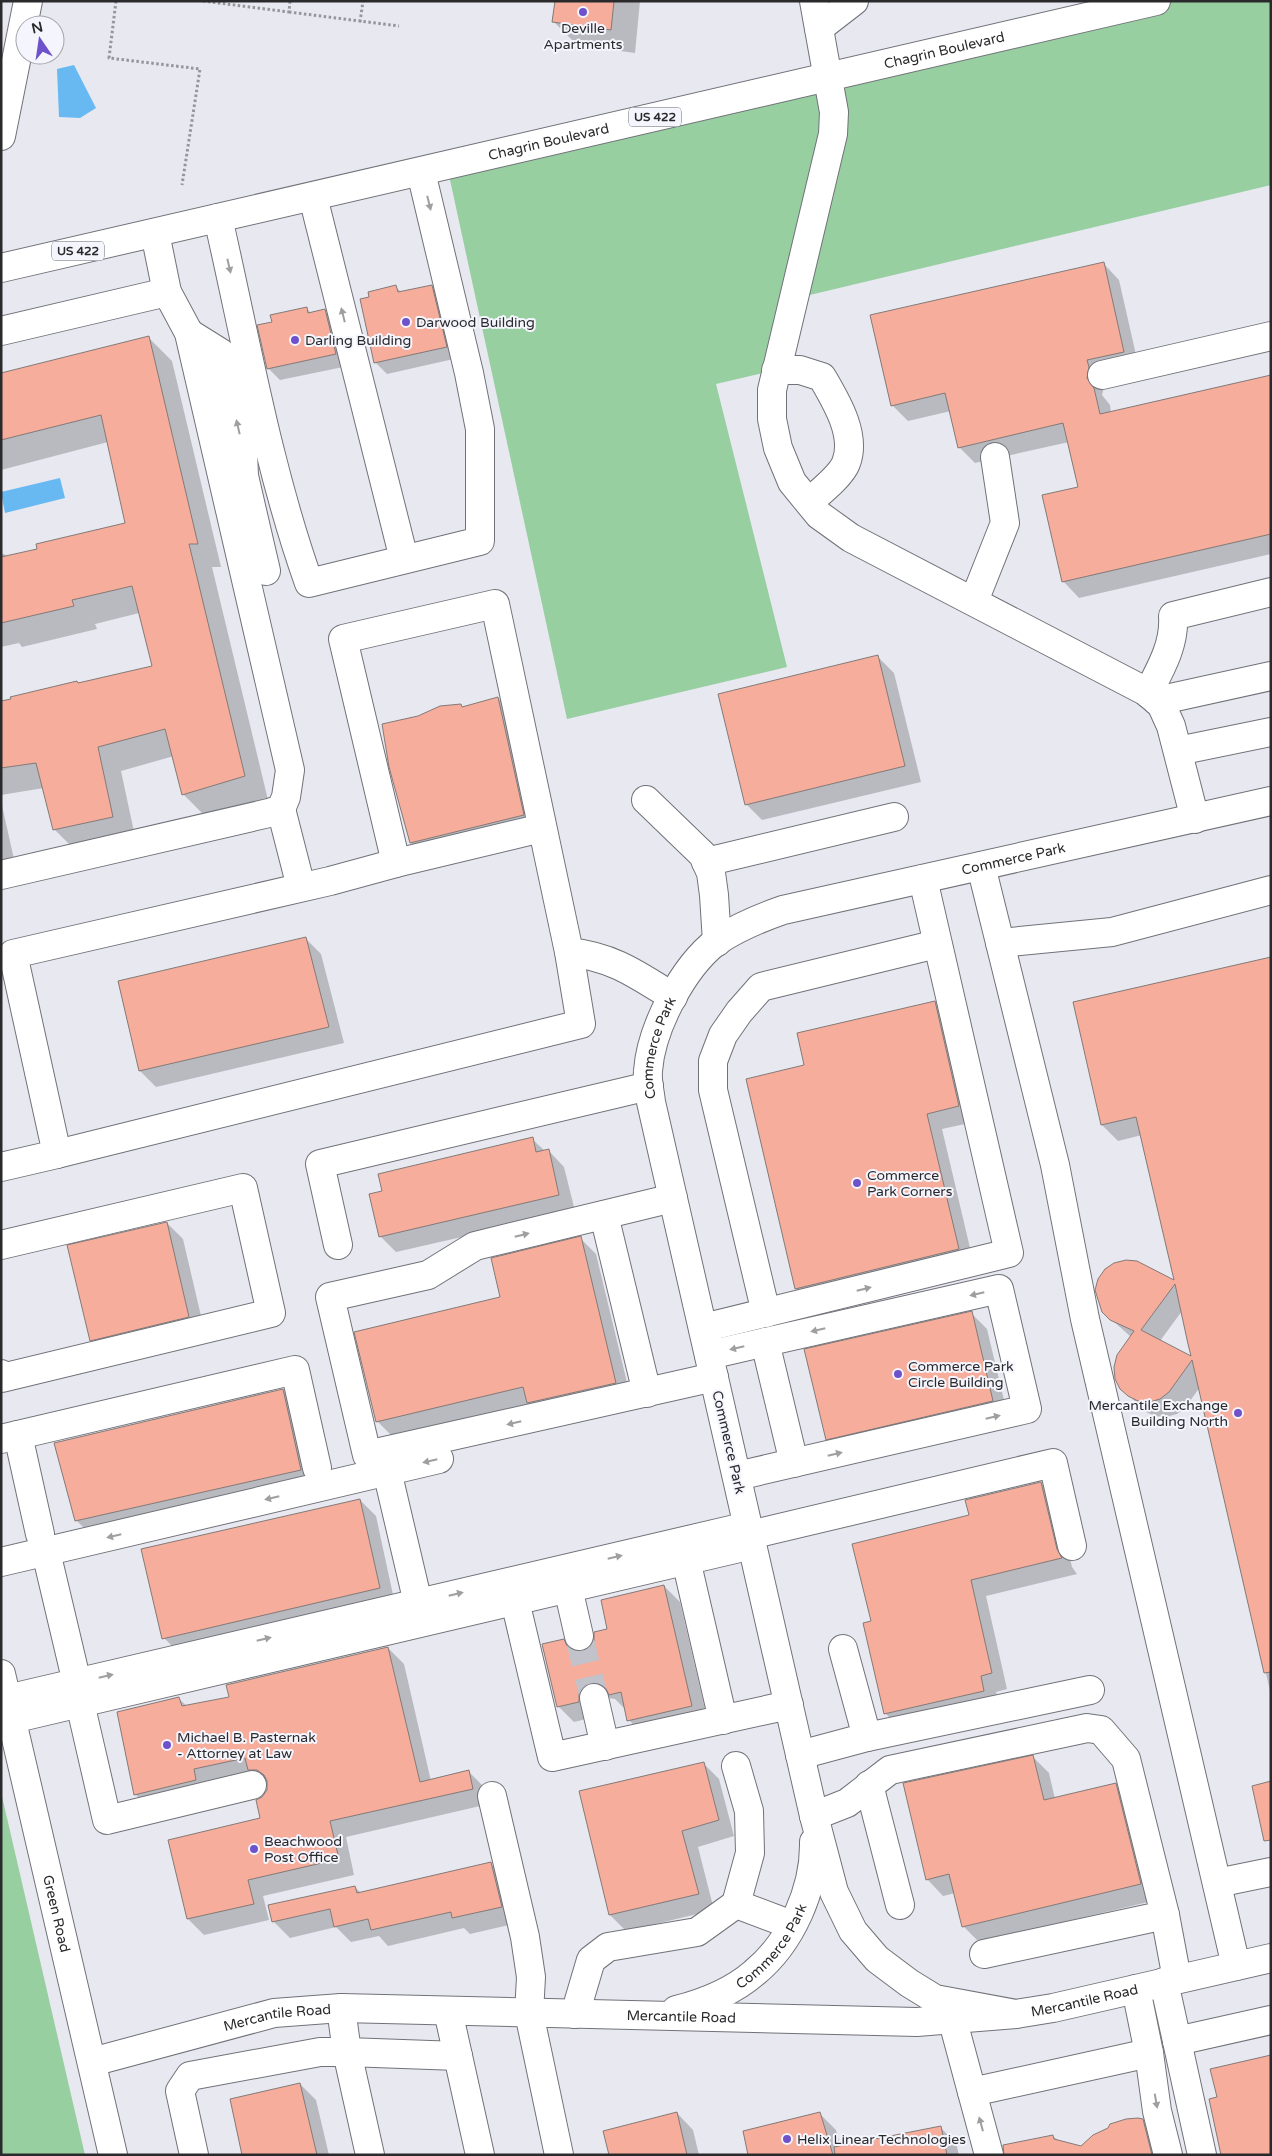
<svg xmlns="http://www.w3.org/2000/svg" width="1272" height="2156" font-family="'Varela Round',sans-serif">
<rect width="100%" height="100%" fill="#e8e8f1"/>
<!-- green -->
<path fill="#97cfa1" d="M 1156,1 L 1271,1 L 1271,185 L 793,299 L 776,370 L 716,384 L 787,667 L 567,719 L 447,166 Z
M 1,1792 L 85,2155 L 1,2155 Z"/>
<!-- water -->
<path fill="#68b9f1" d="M 74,65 L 96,108 L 80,118 L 59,117 L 57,69 Z
M 60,478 L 65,498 L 5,513 L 1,492 Z"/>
<!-- shadow -->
<path fill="#0003" fill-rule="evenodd" d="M 556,1 L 640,1 L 635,53 L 577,45 L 554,22 Z
M 1103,263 L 1119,280 L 1139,368 L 1105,384 L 1102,395 L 1110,405 L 1111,413 L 1271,376 L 1271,554 L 1079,598 L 1063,581 L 1079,488 L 1069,442 L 975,463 L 959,447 L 951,411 L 908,421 L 892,405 Z
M 431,286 L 444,298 L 458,358 L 387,374 L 375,362 L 396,287 L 402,293 Z
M 306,308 L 312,314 L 325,311 L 337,323 L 348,366 L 280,380 L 268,368 L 273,323 Z
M 148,337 L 172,361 L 221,567 L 212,567 L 268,800 L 207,818 L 183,794 L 174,756 L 121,771 L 136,841 L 78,853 L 54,829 L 44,788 L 1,795 L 1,702 L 154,667 L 139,613 L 95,624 L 97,629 L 22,647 L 19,643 L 1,647 L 1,554 L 4,554 L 8,557 L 39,550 L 127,524 L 108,442 L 1,470 L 1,374 Z
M 878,657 L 894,673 L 921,782 L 762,820 L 746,804 Z
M 498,698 L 514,714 L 539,831 L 427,859 L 411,843 L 463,708 Z
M 1,801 L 16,868 L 1,871 Z
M 305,938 L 321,954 L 344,1043 L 156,1087 L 140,1071 L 120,982 Z
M 1271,958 L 1271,1695 L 1200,1387 L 1185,1408 L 1177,1414 L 1166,1417 L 1155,1416 L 1146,1412 L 1121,1388 L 1131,1337 L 1103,1312 L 1097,1290 L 1176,1282 L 1142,1135 L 1118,1141 L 1102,1125 L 1075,1003 ZM 1182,1311 L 1193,1358 L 1160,1341 Z
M 935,1002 L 951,1018 L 974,1122 L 942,1129 L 974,1265 L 812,1305 L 796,1289 L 747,1080 L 806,1066 Z
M 532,1139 L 545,1151 L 548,1150 L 564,1167 L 575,1211 L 396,1252 L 380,1236 L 383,1192 Z
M 167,1223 L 183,1239 L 205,1333 L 107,1356 L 91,1340 Z
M 580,1238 L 596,1254 L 631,1399 L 393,1437 L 377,1421 L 502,1298 Z
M 971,1313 L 987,1329 L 1008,1417 L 843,1455 L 827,1439 Z
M 283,1390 L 299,1406 L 317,1486 L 93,1537 L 77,1521 L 56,1444 Z
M 1041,1483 L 1057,1499 L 1072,1567 L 1077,1574 L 986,1596 L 1007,1689 L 996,1692 L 1000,1707 L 901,1729 L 885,1713 L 873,1622 L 970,1516 Z
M 360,1500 L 376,1516 L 395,1604 L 180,1654 L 164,1638 Z
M 664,1586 L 680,1602 L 708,1722 L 645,1737 L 629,1720 L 626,1710 L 615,1699 L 608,1698 L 594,1717 L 574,1722 L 558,1706 L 563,1641 L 575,1652 L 582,1653 L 590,1649 L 609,1630 Z
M 388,1648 L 404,1664 L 431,1781 L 469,1772 L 485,1788 L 489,1804 L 346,1837 L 354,1875 L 263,1896 L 269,1920 L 204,1935 L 188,1919 L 170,1841 L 262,1819 L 263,1798 L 268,1790 L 268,1786 L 265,1786 L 255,1775 L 151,1810 L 135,1794 L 179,1699 L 187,1706 L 231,1698 Z
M 1033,1757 L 1049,1773 L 1055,1799 L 1115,1784 L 1132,1800 L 1157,1900 L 979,1942 L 963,1926 L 955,1893 L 943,1896 L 927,1879 Z
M 703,1763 L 719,1779 L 734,1836 L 698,1847 L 714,1910 L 626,1931 L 610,1915 Z
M 491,1864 L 507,1880 L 517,1923 L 470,1934 L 464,1928 L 388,1946 L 379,1936 L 351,1942 L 336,1927 L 290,1938 L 274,1922 L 270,1906 L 355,1887 L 362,1894 Z
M 300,2084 L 316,2100 L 329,2155 L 244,2155 Z
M 677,2113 L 693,2130 L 699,2155 L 609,2155 Z
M 820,2114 L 836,2130 L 841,2147 L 940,2127 L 956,2143 L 959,2155 L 750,2155 Z
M 1142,2120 L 1159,2137 L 1163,2155 L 1014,2155 L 1052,2136 L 1077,2152 Z"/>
<!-- building -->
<path fill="#f7ad9b" stroke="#837a77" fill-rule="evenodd" d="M 555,1 L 614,1 L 611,30 L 552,22 Z
M 1104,262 L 1124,352 L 1087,360 L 1089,367 L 1087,378 L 1094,388 L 1100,414 L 1271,375 L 1271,534 L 1062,582 L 1042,495 L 1078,487 L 1063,423 L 958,448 L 945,393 L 891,406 L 870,315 Z
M 396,285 L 398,292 L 432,285 L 447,347 L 374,363 L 360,299 L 369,297 L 368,292 Z
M 307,307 L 308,313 L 325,309 L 336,354 L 267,369 L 257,325 L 272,322 L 270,315 Z
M 149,336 L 198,544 L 189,544 L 245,776 L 182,795 L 165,729 L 98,747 L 113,817 L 53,830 L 36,763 L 1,768 L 1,701 L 11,699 L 10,697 L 77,681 L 78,683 L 152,666 L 132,586 L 72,600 L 74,606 L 1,623 L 1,557 L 37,549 L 36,544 L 125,523 L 101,415 L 1,440 L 1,373 Z
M 878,655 L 905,766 L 745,805 L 718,694 Z
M 498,697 L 524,815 L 410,843 L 389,767 L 382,724 L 418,716 L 440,706 L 461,704 L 462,707 Z
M 306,937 L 329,1027 L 139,1071 L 118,981 Z
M 1271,957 L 1271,1672 L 1264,1673 L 1192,1360 L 1169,1392 L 1160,1399 L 1150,1402 L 1138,1401 L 1128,1396 L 1120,1389 L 1115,1379 L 1114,1367 L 1117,1355 L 1134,1331 L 1110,1320 L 1102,1312 L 1095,1290 L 1098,1279 L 1105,1269 L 1114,1263 L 1126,1260 L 1137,1261 L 1174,1280 L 1136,1117 L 1101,1125 L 1073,1002 ZM 1175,1284 L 1188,1344 L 1191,1356 L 1141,1330 Z
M 935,1001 L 959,1106 L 927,1114 L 959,1249 L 795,1289 L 746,1079 L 804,1065 L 797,1033 Z
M 533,1137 L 536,1152 L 549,1149 L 559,1195 L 379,1237 L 369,1194 L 382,1191 L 378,1174 Z
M 167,1222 L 189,1317 L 90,1341 L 67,1245 Z
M 581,1236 L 616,1383 L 527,1403 L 523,1387 L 376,1422 L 354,1332 L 500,1297 L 491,1258 Z
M 972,1311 L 993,1401 L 826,1440 L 804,1349 Z
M 283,1389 L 301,1470 L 75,1521 L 54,1443 Z
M 1041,1482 L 1057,1549 L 1062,1558 L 971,1580 L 992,1673 L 981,1676 L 984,1691 L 884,1714 L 863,1623 L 871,1621 L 852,1544 L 969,1515 L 965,1500 Z
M 360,1499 L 380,1588 L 162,1639 L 141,1549 Z
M 664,1585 L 692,1706 L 627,1721 L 621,1692 L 609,1695 L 605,1687 L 598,1683 L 591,1683 L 583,1687 L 579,1694 L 579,1702 L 557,1707 L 542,1644 L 564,1639 L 567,1646 L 574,1651 L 583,1651 L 590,1647 L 594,1641 L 594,1632 L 607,1629 L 601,1600 Z
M 388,1647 L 420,1782 L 469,1770 L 473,1789 L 330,1821 L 339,1859 L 248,1880 L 254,1904 L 187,1919 L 168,1840 L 260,1818 L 256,1800 L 262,1797 L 267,1790 L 267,1781 L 264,1775 L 257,1770 L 248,1770 L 245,1758 L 194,1769 L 196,1780 L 134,1795 L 117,1712 L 179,1697 L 182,1706 L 229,1697 L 226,1685 Z
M 1033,1755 L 1044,1800 L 1116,1783 L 1141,1884 L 962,1927 L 949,1874 L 926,1880 L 903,1783 Z
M 704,1762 L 719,1820 L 682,1831 L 699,1894 L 609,1915 L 579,1791 Z
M 1271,1781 L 1271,1840 L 1264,1841 L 1252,1786 Z
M 491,1862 L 502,1907 L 452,1918 L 451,1912 L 371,1930 L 368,1919 L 334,1927 L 330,1909 L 272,1922 L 268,1905 L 355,1886 L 357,1893 Z
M 1271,2055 L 1271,2155 L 1221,2155 L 1209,2099 L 1217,2097 L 1210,2069 Z
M 300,2083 L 317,2155 L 242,2155 L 230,2099 Z
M 677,2112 L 687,2155 L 609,2155 L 603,2131 Z
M 820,2112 L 833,2155 L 748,2155 L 743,2131 Z
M 1138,2118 L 1143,2119 L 1152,2155 L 1004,2155 L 1003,2145 L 1053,2135 L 1054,2139 L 1081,2146 L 1093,2135 L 1108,2128 L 1110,2124 L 1126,2119 Z
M 941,2126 L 947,2155 L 835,2155 L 834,2147 Z"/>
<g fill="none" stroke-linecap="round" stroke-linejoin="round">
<!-- minor-tunnel -->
<path stroke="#c2c2ca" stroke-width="28" stroke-dasharray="28 14" stroke-linecap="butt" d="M 579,1636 L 594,1698"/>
<defs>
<g id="minor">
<path d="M 814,1 L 834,112 L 833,134 L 772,390 L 772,419 L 778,448 L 792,482 L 819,515 L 851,538 L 1145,691 L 1161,704 L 1171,726 L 1195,819"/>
<path d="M 819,28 L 854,1"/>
<path d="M 1,136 L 28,1"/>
<path d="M 313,197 L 404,559"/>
<path d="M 218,218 C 246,340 267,465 309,583 L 480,541 L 480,429 L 469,373 L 421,172"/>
<path d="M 1,331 L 167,292"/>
<path d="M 189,333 L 221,353 L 243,452 L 244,476 L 266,571"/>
<path d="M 776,370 L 800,370 L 822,377 C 836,401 857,435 846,463 C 841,476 819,493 809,502"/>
<path d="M 1102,375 L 1271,336"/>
<path d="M 974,601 L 1005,523 L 995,457"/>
<path d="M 1148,693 C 1161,668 1175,644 1173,616 L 1271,592"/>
<path d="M 1157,701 L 1271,676"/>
<path d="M 1178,751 L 1271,732"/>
<path d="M 646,800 L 703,855 L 711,873 L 714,895 L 717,942"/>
<path d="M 281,809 L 301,887"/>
<path d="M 706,862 L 894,817"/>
<path d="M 396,863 L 542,828"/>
<path d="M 981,866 L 1055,1165 L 1085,1319 L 1236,1966"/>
<path d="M 1,875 L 269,813 L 281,809 L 286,797 L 290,770 L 189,333 L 167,292 L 155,233"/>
<path d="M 1000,943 L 1112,932 L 1271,890"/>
<path d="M 57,1154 L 581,1024 L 569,952"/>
<path d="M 1,1167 L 57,1154 L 13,954 L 330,881 L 396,863 L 343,639 L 495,604 L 569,952 C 613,957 636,974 673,997"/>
<path d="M 673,1198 L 475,1246 L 428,1275 L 330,1297 L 367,1455 L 714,1377"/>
<path d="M 604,1215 L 647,1393"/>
<path d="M 1,1245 L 243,1188 L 271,1313 L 2,1378 L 1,1374"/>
<path d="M 338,1245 L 320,1164 L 649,1086"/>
<path d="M 766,1313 L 713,1090 L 713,1061 L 723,1035 L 739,1012 L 761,987 L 937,944"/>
<path d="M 703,1328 L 1009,1253 L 923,879"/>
<path d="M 765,1342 L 794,1463"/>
<path d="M 709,1355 L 999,1289 L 1027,1409 L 737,1476"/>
<path d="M 18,1435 L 40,1534"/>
<path d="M 1,1439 L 295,1370 L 317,1468"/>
<path d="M 387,1471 L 418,1603"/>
<path d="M 750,1535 L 1053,1463 L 1072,1546"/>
<path d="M 46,1552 L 77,1683"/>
<path d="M 686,1560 L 723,1720"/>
<path d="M 1,1562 L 439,1459"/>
<path d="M 568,1588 L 579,1636"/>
<path d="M 515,1601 L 552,1757 L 789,1705"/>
<path d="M 843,1649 L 867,1737"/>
<path d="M 594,1698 L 605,1746"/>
<path d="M 7,1699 L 748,1526"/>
<path d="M 80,1703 L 107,1820 L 252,1785"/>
<path d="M 12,1719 L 752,1545"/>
<path d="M 800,1755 L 867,1737 L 1090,1690"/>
<path d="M 736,1766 L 749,1811 L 750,1853 L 736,1904"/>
<path d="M 869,1785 L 900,1905"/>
<path d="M 492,1796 L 525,1937 L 531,1977 L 529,2013 L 559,2155"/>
<path d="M 814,1816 L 847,1803 L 890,1770 L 1087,1728 L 1101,1730 L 1126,1759 L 1165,1915 L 984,1954"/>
<path d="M 1217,1883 L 1271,1872"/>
<path d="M 1165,1915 L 1177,1979"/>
<path d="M 1164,1982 L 1202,2155"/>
<path d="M 948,2003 L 972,2092 L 1149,2053 L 1136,1989"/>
<path id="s1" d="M 676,2010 C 704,2003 732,1992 754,1973 C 791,1943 815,1889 814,1842"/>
<path d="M 448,2011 L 480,2155"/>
<path d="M 575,2014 L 591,1960 L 608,1947 L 697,1932 L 736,1904 L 792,1925"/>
<path id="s2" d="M 1016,2014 L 935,1999 L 909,1983 L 877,1959 L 853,1931 L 834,1892 L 814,1816 L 651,1102 C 650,1092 647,1081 648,1071 C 651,1028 683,967 717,941 C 738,927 760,918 783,910 L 1271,801"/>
<path d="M 1177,2041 L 1271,2020"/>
<path d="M 1149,2053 L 1157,2111 L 1168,2155"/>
<path id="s3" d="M 92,2062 L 274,2013 L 341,2008 L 917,2022 L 1016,2014 L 1053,2008 L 1271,1958"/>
<path d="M 972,2092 L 989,2155"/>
<path d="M 194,2155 L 180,2091 L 190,2076 L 320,2052 L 347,2052 L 341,2008"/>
<path d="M 370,2155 L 347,2052 L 458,2056"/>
</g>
<g id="major">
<path id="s4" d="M 1,268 L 1156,1"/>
<path id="s5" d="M 1,1674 L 113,2155"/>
</g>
</defs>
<!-- minor casing -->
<use href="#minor" stroke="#717279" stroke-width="30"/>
<!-- major casing -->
<use href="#major" stroke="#717279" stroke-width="30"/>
<!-- path -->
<path stroke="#95959b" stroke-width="3" stroke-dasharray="2.5 2.5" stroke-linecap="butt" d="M 116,1 L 109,58 L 200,69 L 182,185
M 203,1 L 289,12 L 290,1
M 289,12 L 399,26
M 360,22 L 363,1"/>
<!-- minor -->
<use href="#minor" stroke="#fff" stroke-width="28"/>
<!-- major -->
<use href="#major" stroke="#fff" stroke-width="28"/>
</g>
<!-- one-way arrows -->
<defs><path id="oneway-solid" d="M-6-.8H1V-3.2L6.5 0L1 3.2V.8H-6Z" transform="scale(1.25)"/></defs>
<g fill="#9f9fa0">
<use href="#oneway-solid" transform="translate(429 203) rotate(76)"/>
<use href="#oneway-solid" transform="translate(229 266) rotate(77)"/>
<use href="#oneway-solid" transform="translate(343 315) rotate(-104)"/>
<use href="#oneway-solid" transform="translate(238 427) rotate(-103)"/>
<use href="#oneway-solid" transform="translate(522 1235) rotate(-14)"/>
<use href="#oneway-solid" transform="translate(864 1289) rotate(-14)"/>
<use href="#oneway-solid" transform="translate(977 1294) rotate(167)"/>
<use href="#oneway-solid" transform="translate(818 1330) rotate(167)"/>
<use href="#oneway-solid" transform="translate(737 1348) rotate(167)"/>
<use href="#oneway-solid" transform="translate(993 1417) rotate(-13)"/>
<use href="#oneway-solid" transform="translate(514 1423) rotate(167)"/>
<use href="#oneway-solid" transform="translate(835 1454) rotate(-13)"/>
<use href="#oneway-solid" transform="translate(430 1461) rotate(167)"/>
<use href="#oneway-solid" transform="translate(272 1498) rotate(167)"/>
<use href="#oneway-solid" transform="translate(114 1536) rotate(167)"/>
<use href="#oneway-solid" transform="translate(615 1557) rotate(-13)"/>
<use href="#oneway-solid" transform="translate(456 1594) rotate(-13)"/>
<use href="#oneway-solid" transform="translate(264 1639) rotate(-13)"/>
<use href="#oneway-solid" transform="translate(106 1676) rotate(-13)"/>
<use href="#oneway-solid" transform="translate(1156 2101) rotate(80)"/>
<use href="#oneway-solid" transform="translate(981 2124) rotate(-105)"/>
</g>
<!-- markers -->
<g fill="#6e52cb" stroke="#f5f5fe" stroke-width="2">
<circle cx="583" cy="12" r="5"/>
<circle cx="406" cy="322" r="5"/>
<circle cx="295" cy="340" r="5"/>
<circle cx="857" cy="1183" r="5"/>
<circle cx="898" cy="1374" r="5"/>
<circle cx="1238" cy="1413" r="5"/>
<circle cx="167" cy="1745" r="5"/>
<circle cx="254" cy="1849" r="5"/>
<circle cx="787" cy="2139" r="5"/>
</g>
<g text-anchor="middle" stroke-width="4" stroke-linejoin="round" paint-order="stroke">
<!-- shield labels -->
<g fill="#f5f5fe" stroke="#67676c" stroke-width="1">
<rect x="629" y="107.5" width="52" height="19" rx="4"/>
<rect x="52" y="241.5" width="52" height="19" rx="4"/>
</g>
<g font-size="12" font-weight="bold" fill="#2a2a2d">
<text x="655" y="121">US 422</text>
<text x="78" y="255">US 422</text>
</g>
<!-- poi labels -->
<g font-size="14" fill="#2a2a2d" stroke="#f5f5fe" text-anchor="start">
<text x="583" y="33" text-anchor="middle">Deville<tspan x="583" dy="16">Apartments</tspan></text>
<text x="416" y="327">Darwood Building</text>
<text x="305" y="345">Darling Building</text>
<text x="867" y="1180">Commerce<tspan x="867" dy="16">Park Corners</tspan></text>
<text x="908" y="1371">Commerce Park<tspan x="908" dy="16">Circle Building</tspan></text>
<text x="1228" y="1410" text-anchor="end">Mercantile Exchange<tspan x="1228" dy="16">Building North</tspan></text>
<text x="177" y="1742">Michael B. Pasternak<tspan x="177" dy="16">- Attorney at Law</tspan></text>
<text x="264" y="1846">Beachwood<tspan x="264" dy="16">Post Office</tspan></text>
<text x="797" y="2144">Helix Linear Technologies</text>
</g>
<!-- street labels -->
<g font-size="14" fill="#2a2a2d" stroke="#f5f5fe">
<text dy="5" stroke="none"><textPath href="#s4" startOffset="968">Chagrin Boulevard</textPath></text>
<text dy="5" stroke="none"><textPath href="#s4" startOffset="562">Chagrin Boulevard</textPath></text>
<text dy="5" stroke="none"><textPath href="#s2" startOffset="1535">Commerce Park</textPath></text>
<text dy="5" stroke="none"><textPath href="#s2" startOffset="1100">Commerce Park</textPath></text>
<text transform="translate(729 1442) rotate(77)" y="5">Commerce Park</text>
<text dy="5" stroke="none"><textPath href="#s5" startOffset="246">Green Road</textPath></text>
<text dy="5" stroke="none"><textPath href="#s1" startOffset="119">Commerce Park</textPath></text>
<text dy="5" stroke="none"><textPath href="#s3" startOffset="1001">Mercantile Road</textPath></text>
<text dy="5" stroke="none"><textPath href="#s3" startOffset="596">Mercantile Road</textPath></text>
<text dy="5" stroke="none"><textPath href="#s3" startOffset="191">Mercantile Road</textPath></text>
</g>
</g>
<!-- border -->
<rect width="1272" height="2156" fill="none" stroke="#2a2a2d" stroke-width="5"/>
<!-- north arrow -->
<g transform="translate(40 40) rotate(347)"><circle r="24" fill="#f5f5fe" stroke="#a4a4aa"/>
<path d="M0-4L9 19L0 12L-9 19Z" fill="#6e52cb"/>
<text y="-8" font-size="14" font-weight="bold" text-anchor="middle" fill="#2a2a2d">N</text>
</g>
</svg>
